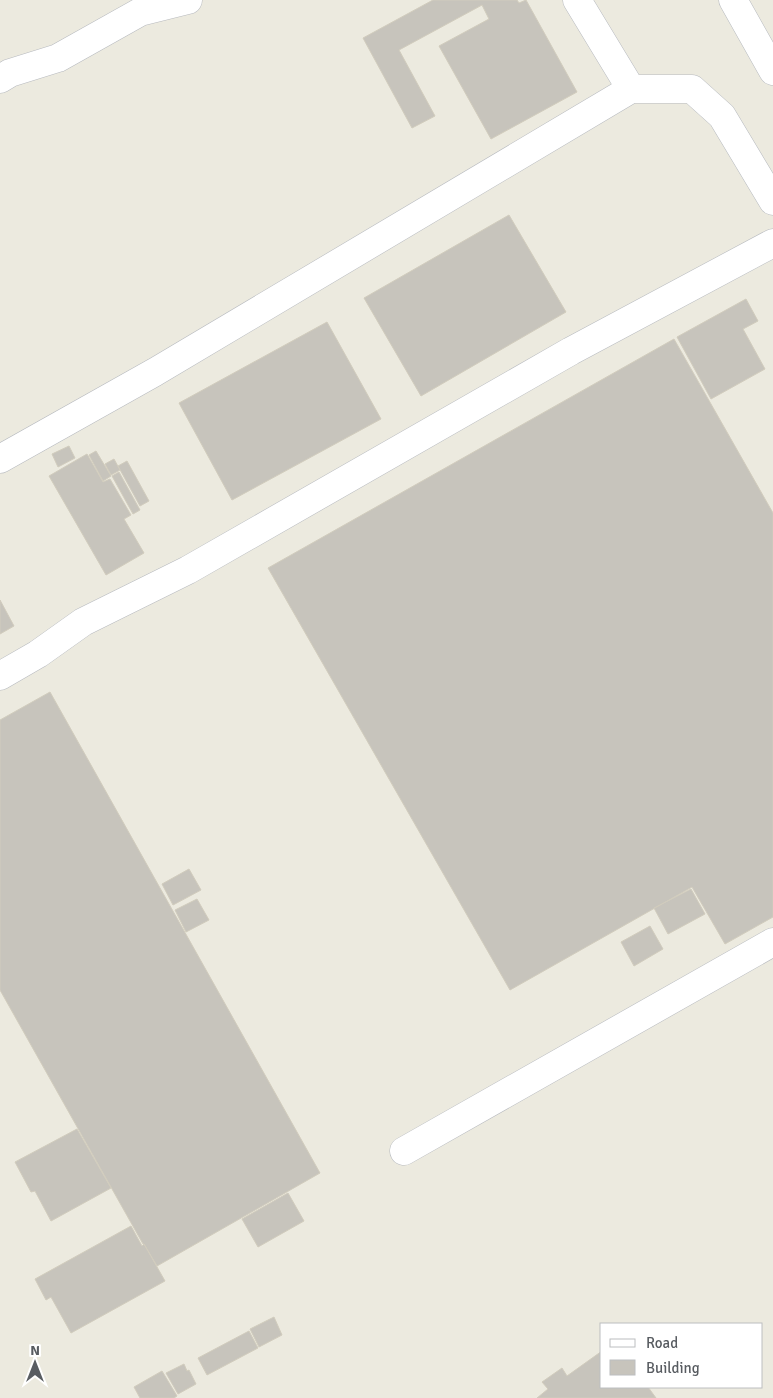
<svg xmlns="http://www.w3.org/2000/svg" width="773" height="1398" font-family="Signika,sans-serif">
<rect width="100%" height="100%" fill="#eceadf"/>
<!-- building -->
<path fill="#c7c4bc" stroke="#d1ccbd" d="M 433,0 L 517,0 L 519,3 L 526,0 L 577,92 L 491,139 L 439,46 L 489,19 L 482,5 L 399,50 L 435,116 L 412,128 L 363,38 Z
M 509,215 L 566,312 L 421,396 L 364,298 Z
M 746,299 L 758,321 L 743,329 L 765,369 L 711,399 L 677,337 Z
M 327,322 L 381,419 L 232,500 L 179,403 Z
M 674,339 L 773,513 L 773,917 L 725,944 L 692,887 L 510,990 L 268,568 Z
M 69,446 L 75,458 L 58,467 L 52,454 Z
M 96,451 L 111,476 L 103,481 L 89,455 Z
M 87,454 L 103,482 L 110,479 L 131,515 L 124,519 L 144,553 L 106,575 L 49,476 Z
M 114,459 L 120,470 L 111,475 L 105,464 Z
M 127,461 L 149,501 L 140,506 L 118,466 Z
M 119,472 L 140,510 L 133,514 L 112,476 Z
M 0,600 L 14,626 L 0,634 Z
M 50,692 L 320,1173 L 157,1266 L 144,1244 L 143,1244 L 0,990 L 0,720 Z
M 189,869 L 201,890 L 173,905 L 162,884 Z
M 691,889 L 705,914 L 668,934 L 654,908 Z
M 197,899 L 209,920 L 186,932 L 175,910 Z
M 650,926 L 663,949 L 634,966 L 621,942 Z
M 77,1129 L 111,1188 L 51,1221 L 35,1191 L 31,1192 L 15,1162 Z
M 288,1193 L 304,1221 L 258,1247 L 242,1219 Z
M 131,1226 L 142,1246 L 144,1244 L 165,1281 L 71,1333 L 51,1297 L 46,1300 L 35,1279 Z
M 274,1317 L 282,1335 L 259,1347 L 250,1329 Z
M 249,1331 L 258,1348 L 207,1375 L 198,1358 Z
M 602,1351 L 602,1387 L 648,1387 L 656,1398 L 537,1398 L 548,1389 L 542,1382 L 562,1368 L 567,1376 Z
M 184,1364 L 187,1371 L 189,1370 L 196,1384 L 178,1394 L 166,1373 Z
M 162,1371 L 177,1396 L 174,1398 L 140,1398 L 134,1387 Z"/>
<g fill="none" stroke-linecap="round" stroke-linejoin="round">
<defs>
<path id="minor" d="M 577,0 L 631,89 L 692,89 L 722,116 L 773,201
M 733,0 L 773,71
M 0,79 L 10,73 L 58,58 L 140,12 L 188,0
M 0,459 L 155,372 L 631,89
M 0,676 L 38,654 L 83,622 L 188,570 L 571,351 L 773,243
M 404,1151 L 773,942"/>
</defs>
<!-- minor casing -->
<use href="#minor" stroke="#b7babf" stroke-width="29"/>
<!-- minor -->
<use href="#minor" stroke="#fff" stroke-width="28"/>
</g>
<!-- legend -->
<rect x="600" y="1323" width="162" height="65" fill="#ffffff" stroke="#bcbec0"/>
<rect x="610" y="1339" width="25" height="8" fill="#ffffff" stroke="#bcbec0"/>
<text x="646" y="1348" font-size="15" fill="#585c61">Road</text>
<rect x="610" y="1360" width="25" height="15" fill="#c7c4bc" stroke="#bcbec0"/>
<text x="646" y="1373" font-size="15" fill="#585c61">Building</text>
<!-- north arrow -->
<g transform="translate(35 1363)" stroke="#ffffff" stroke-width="4" paint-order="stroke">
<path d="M0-4L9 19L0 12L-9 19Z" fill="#585c61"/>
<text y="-8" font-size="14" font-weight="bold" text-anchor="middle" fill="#585c61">N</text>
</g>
</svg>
